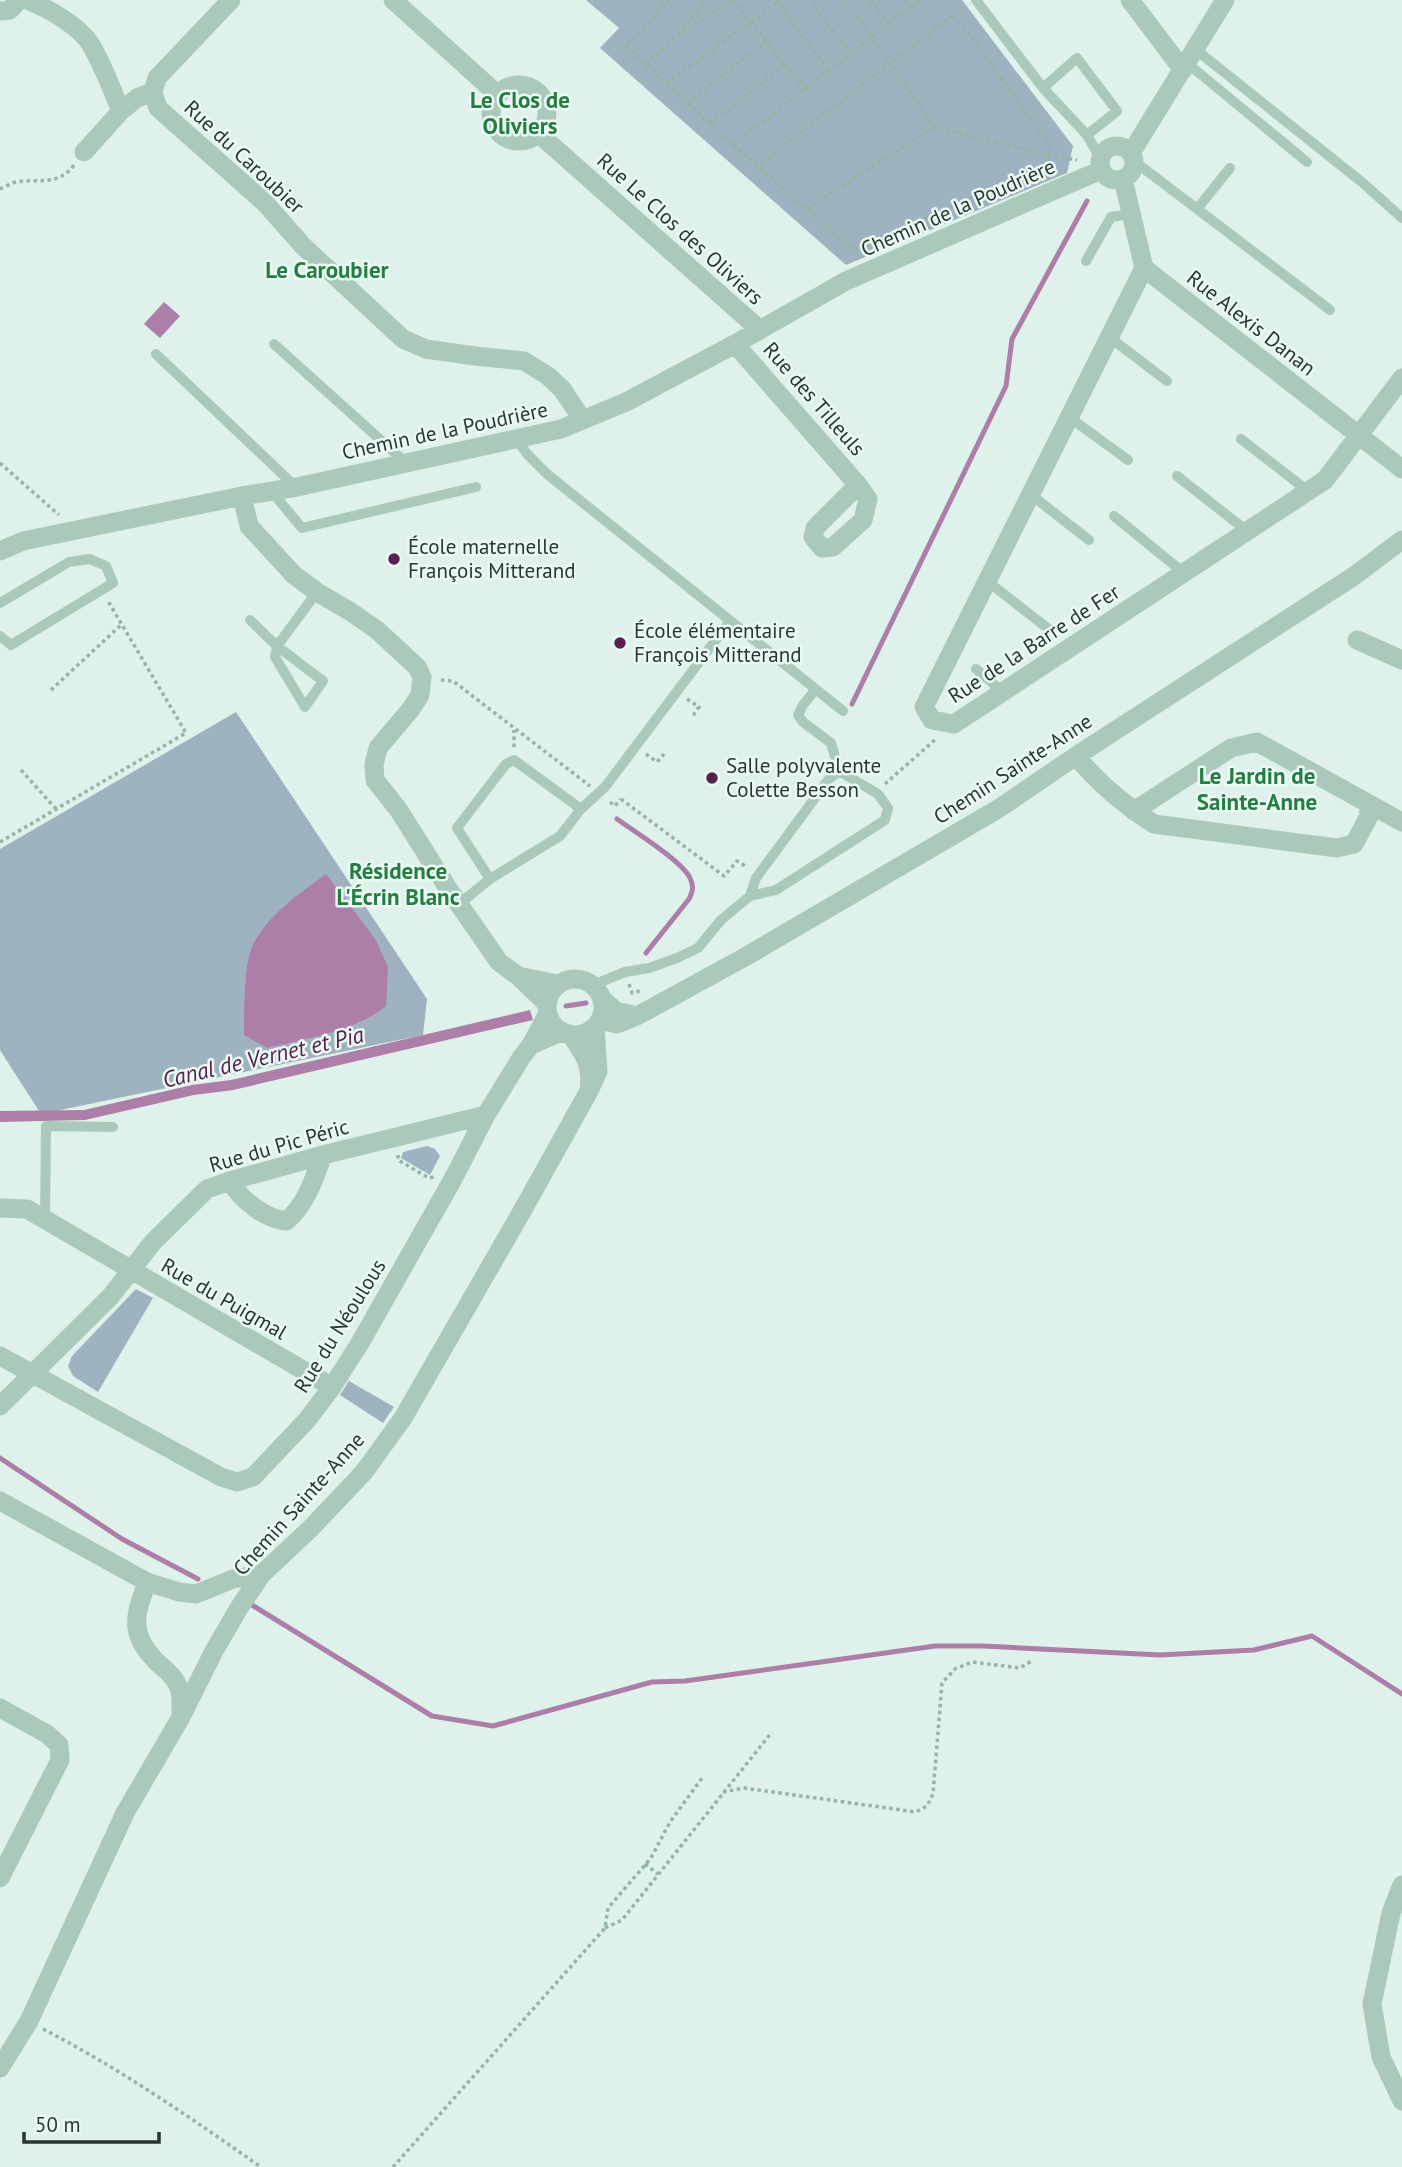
<svg xmlns="http://www.w3.org/2000/svg" width="1402" height="2167" font-family="'PT Sans',sans-serif">
<rect width="100%" height="100%" fill="#def1ea"/>
<!-- green -->
<path fill="#9eb2c0" d="M 586,0 L 962,0 L 1073,146 L 1067,173 L 846,265 L 600,48 L 619,28 Z
M 236,712 L 427,999 L 423,1035 L 41,1114 L 0,1050 L 0,849 Z
M 427,1146 L 435,1149 L 440,1156 L 430,1175 L 401,1158 L 403,1152 Z
M 136,1289 L 153,1298 L 98,1392 L 73,1376 L 68,1366 L 72,1356 Z
M 349,1381 L 394,1407 L 383,1423 L 340,1395 Z"/>
<!-- water -->
<path fill="#ad7ea7" d="M 164,302 L 180,316 L 160,338 L 144,324 Z
M 326,874 L 376,940 L 388,967 L 386,1006 C 356,1031 305,1039 267,1048 L 244,1035 C 244,1015 244,964 252,947 C 267,915 298,895 326,874 Z
M 530,1010 L 533,1020 L 233,1090 L 194,1095 L 85,1120 L 0,1122 L 0,1111 L 84,1110 L 97,1107 L 192,1085 L 231,1080 Z"/>
<g fill="none" stroke-linecap="round" stroke-linejoin="round">
<!-- stream -->
<path stroke="#ad7ea7" stroke-width="5" d="M 852,704 L 1006,386 L 1012,339 L 1087,201
M 617,819 C 635,832 682,861 690,878 C 694,886 693,891 689,899 L 646,953
M 566,1006 L 586,1003
M 0,1458 L 122,1539 L 198,1579
M 252,1605 L 432,1716 L 493,1726 L 652,1682 L 685,1681 L 935,1646 L 983,1646 L 1160,1655 L 1254,1650 L 1312,1636 L 1402,1694"/>
<!-- path -->
<path stroke="#94b5a5" stroke-width="3.5" stroke-dasharray="3.5 3.5" stroke-linecap="butt" d="M 669,0 L 626,46 L 733,145 L 920,0
M 733,0 L 805,90
M 776,0 L 829,71
M 815,0 L 816,9 L 851,54
M 844,0 L 891,63 L 934,127 L 1048,155 L 1077,160
M 870,0 L 889,25
M 906,0 L 911,7
M 678,33 L 706,0
M 646,64 L 674,38 L 732,0
M 666,83 L 781,0
M 687,103 L 766,42
M 710,123 L 785,65
M 733,145 L 854,250 L 1043,165 L 1048,155 L 1049,143 L 954,14 L 757,166
M 0,189 C 5,187 11,183 16,182 C 38,178 58,187 74,165
M 807,209 L 934,127
M 0,463 L 59,515
M 441,680 L 453,681 L 590,786
M 51,690 L 121,625
M 687,699 L 699,707 L 692,717
M 514,747 L 514,730
M 646,754 L 657,762 L 664,754
M 21,770 L 56,809
M 885,784 L 937,738
M 621,799 L 724,876 L 737,861 L 747,867
M 610,802 L 615,806 L 620,799
M 0,842 L 186,733 L 108,601
M 629,984 L 632,993 L 643,990
M 398,1155 L 398,1160 L 429,1178 L 434,1177
M 723,1792 L 744,1788 L 916,1812 L 927,1806 L 933,1794 L 942,1683 L 955,1669 L 972,1662 L 1020,1668 L 1033,1660
M 645,1864 L 658,1874
M 605,1928 L 622,1920 L 772,1732
M 43,2029 C 119,2068 191,2118 261,2167
M 393,2167 L 605,1928 L 608,1908 L 651,1858 L 670,1822 L 702,1778"/>
<!-- service -->
<path stroke="#aac9bb" stroke-width="10" d="M 976,0 L 1043,88
M 1195,49 L 1363,183 L 1402,218
M 1187,63 L 1307,162
M 1087,135 L 1117,111 L 1077,58 L 1043,88 L 1087,135 L 1100,158
M 1134,161 L 1330,310
M 1197,209 L 1230,168
M 1086,261 L 1111,217 L 1131,214
M 1109,337 L 1167,381
M 274,344 L 405,462
M 156,354 L 296,487
M 1069,417 L 1128,460
M 515,438 L 528,455 L 547,474 L 843,711
M 1241,439 L 1308,491
M 1177,476 L 1247,531
M 272,492 L 302,528 L 476,487
M 1030,494 L 1089,540
M 1114,516 L 1184,573
M 987,581 L 1055,634
M 0,603 L 69,562 L 90,559 L 106,566 L 113,583 L 11,645 L 0,636
M 250,620 L 277,646 L 317,592
M 277,646 L 323,681 L 305,707 L 275,657 Z
M 976,669 L 1003,692
M 815,690 L 803,705 L 798,715 L 803,722 L 831,743 L 839,771 L 829,779 L 756,878 L 750,896 L 776,890 L 885,820 L 888,808 L 878,794 L 839,771
M 581,809 L 605,787 L 730,621
M 459,904 L 490,879 L 560,836 L 581,809 L 514,760 L 506,764 L 457,828 L 490,879
M 593,985 L 625,972 L 649,968 L 677,958 L 698,948 L 721,920 L 750,896
M 45,1219 L 46,1126 L 113,1127"/>
<!-- minor -->
<path stroke="#aac9bb" stroke-width="19" d="M 27,0 C 47,8 80,26 91,45 C 103,65 112,90 121,111
M 393,0 L 497,94
M 1130,0 L 1183,70
M 0,11 L 10,10 L 19,0
M491 113a28 28 0 1 1 56 0a28 28 0 1 1-56 0Z
M 153,92 L 158,108 L 265,203 L 304,247 L 403,339 L 426,349 L 475,356 L 524,361 L 548,376 L 562,389 L 582,419
M 539,134 L 760,330
M1100 163a17 17 0 1 1 34 0a17 17 0 1 1-34 0Z
M 84,152 L 121,111 L 137,98 L 153,92 L 157,78 L 231,0
M 1131,153 L 1225,0
M 1123,179 L 1144,268 L 1402,469
M 1144,268 L 924,707 L 932,720 L 954,724 L 1325,480 L 1402,378
M 735,344 L 858,485 L 868,499 L 863,520 L 833,547 L 822,548 L 813,537 L 815,528 L 858,485
M 242,496 L 249,526 L 294,575 L 317,592 L 351,612 L 377,630 L 417,667 L 422,677 L 420,695 L 411,709 L 378,748 L 374,765 L 375,780 L 398,809 L 449,890 L 499,962 L 518,976
M 0,551 L 23,541 L 242,496 L 297,487 L 561,429 L 626,402 L 735,344 L 846,281 L 1101,170
M 1357,640 L 1402,660
M 1076,756 C 1098,783 1124,805 1154,824 L 1337,848 L 1354,844 L 1369,816 L 1368,804
M 1134,811 L 1231,748 L 1257,742 L 1402,822
M547 1007a28 28 0 1 1 56 0a28 28 0 1 1-56 0Z
M 547,1004 L 518,976 L 558,984
M 547,1015 L 531,1045 L 561,1032
M 637,1016 L 745,957 L 998,809 L 1076,756 L 1354,576 L 1402,540
M 600,1020 L 617,1024 L 637,1016 L 616,1011 L 603,1000
M 572,1036 C 586,1058 592,1064 589,1091 L 598,1071 L 595,1027
M 230,1181 C 240,1199 265,1219 286,1221 C 305,1207 315,1177 323,1155
M 0,1208 L 27,1209 L 332,1387
M 0,1356 L 221,1477 L 237,1482 L 253,1477 L 307,1420 L 332,1387 L 360,1343 L 453,1179 L 486,1115 L 521,1058 L 531,1045
M 0,1406 L 111,1296 L 153,1242 L 207,1189 L 230,1181 L 323,1155 L 486,1115
M 0,1501 L 147,1582
M 0,1708 L 47,1734 L 59,1745 L 60,1760 L 0,1878
M 181,1716 C 181,1707 182,1696 179,1688 C 174,1674 163,1669 154,1659 C 128,1632 136,1613 147,1582 L 179,1592 L 196,1594 L 233,1579 L 262,1574
M 1402,1885 L 1391,1913 L 1372,2004 L 1381,2057 L 1402,2101
M 0,2068 L 29,2021 L 125,1813 L 181,1717 L 214,1651 L 239,1608 L 262,1574 L 311,1528 L 364,1472 L 403,1418 L 521,1213 L 589,1091"/>
</g>
<!-- markers -->
<g fill="#57204e" stroke="#eaf9f4" stroke-width="2.5">
<circle cx="394" cy="559" r="7"/>
<circle cx="620" cy="643" r="7"/>
<circle cx="712" cy="778" r="7"/>
</g>
<g text-anchor="middle" stroke-width="5" stroke-linejoin="round" paint-order="stroke">
<!-- street labels -->
<g font-size="21" fill="#29372f" stroke="#eaf9f4">
<text transform="translate(244 157) rotate(43)" y="7">Rue du Caroubier</text>
<text transform="translate(958 208) rotate(-24)" y="7">Chemin de la Poudrière</text>
<text transform="translate(680 229) rotate(42)" y="7">Rue Le Clos des Oliviers</text>
<text transform="translate(1251 323) rotate(38)" y="7">Rue Alexis Danan</text>
<text transform="translate(814 399) rotate(49)" y="7">Rue des Tilleuls</text>
<text transform="translate(445 431) rotate(-12)" y="7">Chemin de la Poudrière</text>
<text transform="translate(1034 644) rotate(-33)" y="7">Rue de la Barre de Fer</text>
<text transform="translate(1013 769) rotate(-33)" y="7">Chemin Sainte-Anne</text>
<text transform="translate(279 1146) rotate(-16)" y="7">Rue du Pic Péric</text>
<text transform="translate(224 1299) rotate(30)" y="7">Rue du Puigmal</text>
<text transform="translate(340 1326) rotate(-58)" y="7">Rue du Néoulous</text>
<text transform="translate(299 1504) rotate(-48)" y="7">Chemin Sainte-Anne</text>
</g>
<!-- poi labels -->
<g font-size="21" fill="#29372f" stroke="#eaf9f4" text-anchor="start">
<text x="408" y="554">École maternelle<tspan x="408" dy="24">François Mitterand</tspan></text>
<text x="634" y="638">École élémentaire<tspan x="634" dy="24">François Mitterand</tspan></text>
<text x="726" y="773">Salle polyvalente<tspan x="726" dy="24">Colette Besson</tspan></text>
</g>
<!-- neighbourhood labels -->
<g font-size="23" font-weight="bold" fill="#257d42" stroke="#eaf9f4">
<text x="520" y="108">Le Clos de<tspan x="520" dy="26">Oliviers</tspan></text>
<text x="327" y="278">Le Caroubier</text>
<text x="1257" y="784">Le Jardin de<tspan x="1257" dy="26">Sainte-Anne</tspan></text>
<text x="398" y="879">Résidence<tspan x="398" dy="26">L'Écrin Blanc</tspan></text>
</g>
<!-- water labels -->
<g font-size="23" font-style="italic" fill="#57204e" stroke="#eaf9f4">
<text transform="translate(263 1057) rotate(-13)" y="8">Canal de Vernet et Pia</text>
</g>
</g>
<!-- scale -->
<path d="M24 2132v10h135v-10" fill="none" stroke="#29372f" stroke-width="3.5"/>
<text x="35" y="2132" font-size="21" fill="#29372f" stroke="#eaf9f4" stroke-width="5" paint-order="stroke">50 m</text>
</svg>
